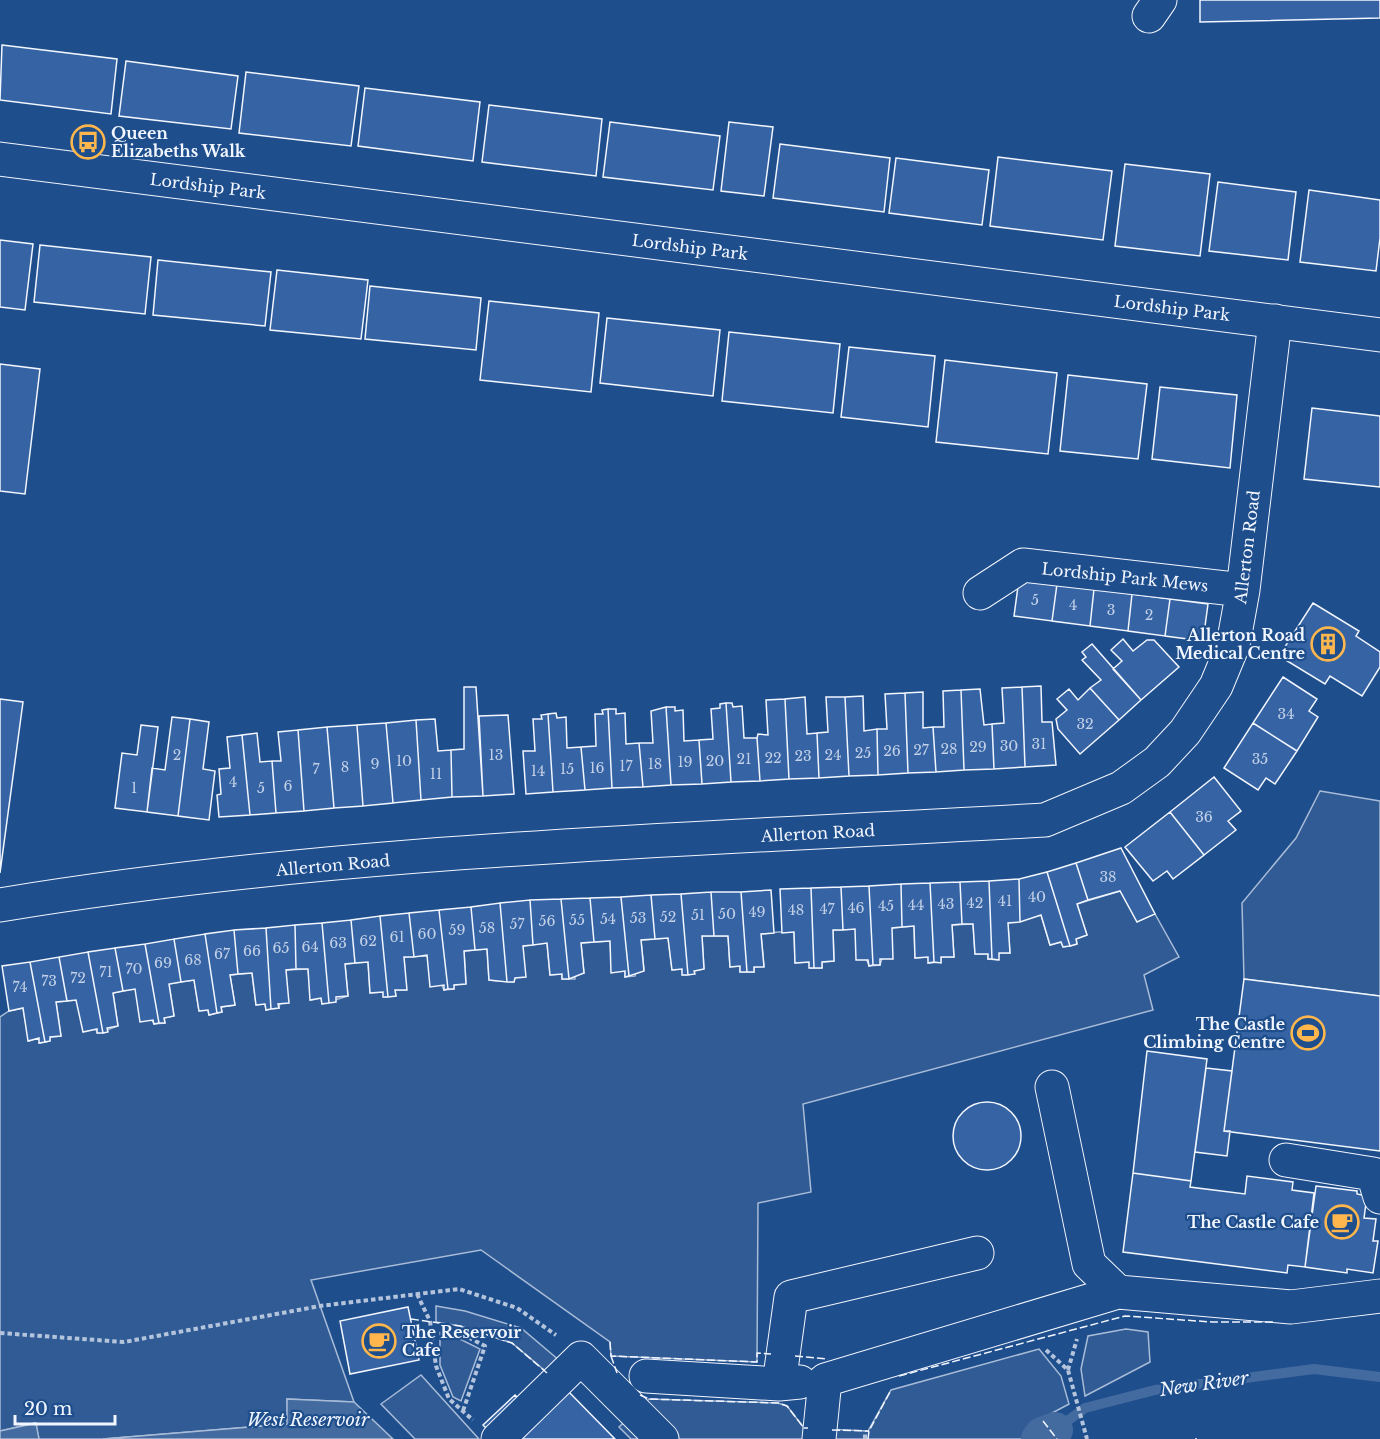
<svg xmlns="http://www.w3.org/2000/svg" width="1380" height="1439" font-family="'Libre Baskerville',serif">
<rect width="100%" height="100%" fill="#1f4e8c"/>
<!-- built -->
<path fill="#305b95" stroke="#a8bbd7" stroke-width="1.5" d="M 1320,791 L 1380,801 L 1380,996 L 1244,979 L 1242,903 L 1296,838 Z
M 1120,891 L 1155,914 L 1179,957 L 1144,975 L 1153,1010 L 803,1104 L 811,1192 L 758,1203 L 757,1362 L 611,1356 L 610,1342 L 481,1250 L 311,1280 L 354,1402 L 287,1399 L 288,1424 L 103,1439 L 39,1439 L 35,1423 L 0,1431 L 0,1017 L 9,1011 L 23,1008 L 29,1041 L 39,1038 L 40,1043 L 50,1041 L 50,1037 L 61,1036 L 56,1002 L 76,1000 L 98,1033 L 118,1026 L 113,993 L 135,989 L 154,1024 L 165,1023 L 164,1018 L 174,1016 L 169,984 L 194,980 L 199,1011 L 208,1010 L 209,1015 L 222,1012 L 221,1007 L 235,1005 L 230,975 L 252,973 L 256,1005 L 265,1004 L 266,1010 L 271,1009 L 279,1008 L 286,970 L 308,969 L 311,1000 L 321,998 L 322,1004 L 348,996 L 345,964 L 368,962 L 370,993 L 383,992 L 384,997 L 396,996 L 395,990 L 406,990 L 404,957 L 427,956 L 444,990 L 454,989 L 454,985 L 466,983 L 464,951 L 487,949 L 489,980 L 514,982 L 523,946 L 547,943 L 550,975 L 562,974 L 562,979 L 575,979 L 575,974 L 584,973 L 581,943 L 610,941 L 612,972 L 625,971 L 625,977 L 635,976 L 636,972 L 644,970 L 641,940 L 655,939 L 668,938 L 672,970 L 682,969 L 683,975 L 694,974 L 694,971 L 704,969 L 702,936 L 728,936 L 730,967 L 740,966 L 740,972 L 754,972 L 754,967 L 764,966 L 761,934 L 778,932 L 794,932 L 795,963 L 809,962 L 810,968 L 822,968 L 822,962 L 834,961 L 833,930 L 855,929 L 869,966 L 880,965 L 892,928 L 914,926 L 915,958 L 928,957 L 929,963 L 941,962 L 941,957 L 954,957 L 952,925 L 973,924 L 975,954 L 988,954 L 988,959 L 998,960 L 999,953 L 1010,953 L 1008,923 L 1041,915 L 1050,945 L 1061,942 L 1063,947 L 1070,946 L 1077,944 L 1076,939 L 1087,935 L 1077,904 Z
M 436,1306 L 465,1311 L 521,1328 L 560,1361 L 549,1374 L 512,1343 L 460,1326 L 436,1322 Z
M 1126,1329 L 1148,1332 L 1150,1362 L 1085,1396 L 1081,1369 L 1088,1336 Z
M 440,1338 L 458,1338 L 480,1349 L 461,1401 L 453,1397 L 440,1365 Z
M 1039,1349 L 1061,1376 L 1069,1404 L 1037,1421 L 1023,1439 L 631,1439 L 619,1427 L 649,1399 L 778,1403 L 787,1406 L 804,1428 L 868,1431 L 891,1390 Z
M 421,1375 L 479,1439 L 415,1439 L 381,1404 Z"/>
<!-- water -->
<path fill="#446ba0" stroke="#a8bbd7" stroke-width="1.5" d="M 287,1399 L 354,1402 L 393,1439 L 103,1439 L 287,1424 Z
M 36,1423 L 39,1439 L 0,1439 L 0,1431 Z"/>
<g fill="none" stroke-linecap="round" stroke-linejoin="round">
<!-- stream -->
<path stroke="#446ba0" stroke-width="10" d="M 1055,1430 L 1085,1408 L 1155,1390 L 1314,1369 L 1380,1377"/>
<!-- canal -->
<path stroke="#446ba0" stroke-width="36" d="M 1039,1439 L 1042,1435 L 1055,1430"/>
</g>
<!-- building -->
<path fill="#3563a3" stroke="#f2f6ff" stroke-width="1.5" d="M 1200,0 L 1380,0 L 1380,18 L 1200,22 Z
M 2,45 L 117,59 L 111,114 L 0,100 Z
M 126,61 L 238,76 L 231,129 L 119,116 Z
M 246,72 L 359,86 L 351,146 L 239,133 Z
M 365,88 L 480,102 L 473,161 L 358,146 Z
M 489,105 L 602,119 L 596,176 L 482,162 Z
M 610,122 L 720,136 L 713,190 L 603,177 Z
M 729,122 L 773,127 L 764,196 L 721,191 Z
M 780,144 L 890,158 L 884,212 L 773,198 Z
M 998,157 L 1112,171 L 1103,240 L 990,226 Z
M 896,158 L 989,170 L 982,225 L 889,213 Z
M 1125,164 L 1210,174 L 1200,256 L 1115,246 Z
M 1218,182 L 1296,192 L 1288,260 L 1209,251 Z
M 1309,190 L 1380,200 L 1380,238 L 1376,271 L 1300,262 Z
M 0,240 L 33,244 L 25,310 L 0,307 Z
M 40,245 L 151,257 L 145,314 L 34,302 Z
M 158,260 L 271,272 L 265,326 L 153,315 Z
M 277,270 L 368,280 L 361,339 L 270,330 Z
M 370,286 L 481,298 L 476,350 L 365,339 Z
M 489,301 L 599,313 L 591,392 L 480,380 Z
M 607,318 L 720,330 L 713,396 L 600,383 Z
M 729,332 L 840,344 L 833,413 L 722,401 Z
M 849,347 L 935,356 L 928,427 L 841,417 Z
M 945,360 L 1057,373 L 1048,454 L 936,442 Z
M 0,364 L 40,369 L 25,494 L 0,491 Z
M 1068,375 L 1147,384 L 1138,459 L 1060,451 Z
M 1160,387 L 1237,395 L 1230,468 L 1152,459 Z
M 1312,408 L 1380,416 L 1380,487 L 1304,479 Z
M 1019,579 L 1057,584 L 1052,621 L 1014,616 Z
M 1057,584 L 1094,589 L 1090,626 L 1052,621 Z
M 1094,589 L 1132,594 L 1128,631 L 1090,626 Z
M 1132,594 L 1170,599 L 1165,636 L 1128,631 Z
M 1170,599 L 1208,604 L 1203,641 L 1165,636 Z
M 1313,603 L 1359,631 L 1356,636 L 1380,652 L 1380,667 L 1362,696 L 1330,676 L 1325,684 L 1279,656 Z
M 1123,639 L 1133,651 L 1147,640 L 1154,640 L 1179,667 L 1141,700 L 1113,669 L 1122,661 L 1111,650 Z
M 1092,644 L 1141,700 L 1119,720 L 1090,688 L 1101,680 L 1082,660 L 1086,657 L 1082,652 Z
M 1283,677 L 1317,699 L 1309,711 L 1318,717 L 1297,751 L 1253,723 Z
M 1041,686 L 1042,722 L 1052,722 L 1056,765 L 1025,767 L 1022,687 Z
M 464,687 L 476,687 L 483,796 L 452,797 L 451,750 L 464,749 Z
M 1022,687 L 1025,767 L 994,769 L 992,724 L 1004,723 L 1002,688 Z
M 1090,688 L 1119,720 L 1080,754 L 1058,729 L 1056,719 L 1067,710 L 1057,699 L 1069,689 L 1078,700 Z
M 980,689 L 984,725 L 992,724 L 994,769 L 964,770 L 961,690 Z
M 961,690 L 964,770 L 936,772 L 933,727 L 944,727 L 943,691 Z
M 923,692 L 923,728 L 933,727 L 936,772 L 908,773 L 905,693 Z
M 905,693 L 908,773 L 878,775 L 877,729 L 887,729 L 885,694 Z
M 863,696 L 864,731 L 877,729 L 878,775 L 849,776 L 845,697 Z
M 805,697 L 807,734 L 817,733 L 819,778 L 789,779 L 785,699 Z
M 826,697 L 845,697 L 849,776 L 819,778 L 817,733 L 828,732 Z
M 0,699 L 23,702 L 0,873 Z
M 785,699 L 789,779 L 760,781 L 757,738 L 758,734 L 768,735 L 766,700 Z
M 726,703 L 732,703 L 733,707 L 742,706 L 744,738 L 757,738 L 760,781 L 731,782 Z
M 726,703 L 731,782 L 702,784 L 699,740 L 713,739 L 711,709 L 720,708 L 720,704 Z
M 666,707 L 675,707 L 675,711 L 683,710 L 684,741 L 699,740 L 702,784 L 671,785 Z
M 666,707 L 671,785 L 643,787 L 639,743 L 653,743 L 651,711 Z
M 608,709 L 616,709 L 616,714 L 625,713 L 626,744 L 639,743 L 643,787 L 612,788 Z
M 608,709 L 612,788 L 585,790 L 581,747 L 596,746 L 595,714 L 603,714 L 602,710 Z
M 556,713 L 557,718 L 566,717 L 567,748 L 581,747 L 585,790 L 553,792 L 548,714 Z
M 548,714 L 553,792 L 526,794 L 523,751 L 535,751 L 533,719 L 542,719 L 541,715 Z
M 508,715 L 514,794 L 483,796 L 479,716 Z
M 172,717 L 190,719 L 178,816 L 147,812 L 152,768 L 165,770 Z
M 190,719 L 209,722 L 203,769 L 215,771 L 209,820 L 178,816 Z
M 435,719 L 438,751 L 451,750 L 452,797 L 421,800 L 416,720 Z
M 416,720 L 421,800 L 393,803 L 386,723 Z
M 386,723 L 393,803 L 363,806 L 357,725 Z
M 1253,723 L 1297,751 L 1275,784 L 1266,778 L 1258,790 L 1224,768 Z
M 141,725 L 158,727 L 147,812 L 115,808 L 122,753 L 137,755 Z
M 357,725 L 363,806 L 334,808 L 327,727 Z
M 327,727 L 334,808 L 304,811 L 298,730 Z
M 298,730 L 304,811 L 276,813 L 272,761 L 281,761 L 278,732 Z
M 257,733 L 260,762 L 272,761 L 276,813 L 250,815 L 242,735 Z
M 242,735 L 250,815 L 219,817 L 217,795 L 221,794 L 219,769 L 230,768 L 227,737 Z
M 1214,777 L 1241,811 L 1228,821 L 1236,830 L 1204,855 L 1170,812 Z
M 1170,812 L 1204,855 L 1173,879 L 1167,871 L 1153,881 L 1125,847 Z
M 1121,848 L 1155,914 L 1137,922 L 1120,891 L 1088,900 L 1076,863 Z
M 1076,863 L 1088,900 L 1077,904 L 1087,935 L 1076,939 L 1077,944 L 1070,946 L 1047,872 Z
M 1047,872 L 1070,946 L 1063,947 L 1061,942 L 1050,945 L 1041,915 L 1020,922 L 1019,879 Z
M 1019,879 L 1020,922 L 1008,923 L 1010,953 L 999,953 L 999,960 L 992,959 L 989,881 Z
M 989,881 L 992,959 L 988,959 L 988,954 L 975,954 L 973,924 L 962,924 L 960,882 Z
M 960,882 L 962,924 L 952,925 L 954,957 L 941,957 L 941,963 L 934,962 L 930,883 Z
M 930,883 L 934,962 L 928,963 L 928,957 L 915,958 L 914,926 L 902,927 L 901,884 Z
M 901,884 L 902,927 L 892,928 L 893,959 L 880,959 L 880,965 L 873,965 L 869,886 Z
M 869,886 L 873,965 L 869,966 L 868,960 L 856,960 L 855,929 L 843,930 L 841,887 Z
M 841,887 L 843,930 L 833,930 L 834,961 L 822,962 L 822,968 L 814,968 L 811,888 Z
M 811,888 L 814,968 L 809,968 L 809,962 L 795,963 L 794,932 L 782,933 L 780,889 Z
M 771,890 L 774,933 L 761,934 L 764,967 L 754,967 L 754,972 L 747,972 L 741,892 Z
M 711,892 L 714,936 L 702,936 L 704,969 L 694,971 L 695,974 L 688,975 L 681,894 Z
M 711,892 L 741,892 L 747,972 L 740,972 L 740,966 L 730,967 L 728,936 L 714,936 Z
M 681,894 L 688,975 L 682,975 L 682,969 L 672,970 L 668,938 L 655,939 L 651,895 Z
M 651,895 L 655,939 L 641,940 L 644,971 L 629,976 L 621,897 Z
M 621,897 L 629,976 L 625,977 L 625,971 L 611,973 L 610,941 L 594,942 L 590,898 Z
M 590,898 L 594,942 L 581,943 L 584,973 L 569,979 L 561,899 Z
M 561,899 L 569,979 L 562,979 L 562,974 L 550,975 L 547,943 L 533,945 L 530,900 Z
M 530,900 L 533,945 L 523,946 L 526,977 L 515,978 L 514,982 L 507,982 L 500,903 Z
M 500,903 L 507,982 L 489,980 L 487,949 L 475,950 L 471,907 Z
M 471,907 L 475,950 L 464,951 L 466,984 L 454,985 L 454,989 L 448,989 L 439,910 Z
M 439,910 L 448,989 L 444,990 L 444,985 L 430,987 L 427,955 L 414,957 L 409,913 Z
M 409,913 L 414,957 L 404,957 L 407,990 L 395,990 L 396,996 L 388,997 L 380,916 Z
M 380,916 L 388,997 L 383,997 L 383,992 L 370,993 L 368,962 L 355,963 L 351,920 Z
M 351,920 L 355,963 L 345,964 L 348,996 L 336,997 L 336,1002 L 329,1003 L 322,923 Z
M 322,923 L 329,1003 L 322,1004 L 321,998 L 310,1000 L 308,969 L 296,969 L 295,925 Z
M 295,925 L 296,969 L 286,970 L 289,1003 L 278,1004 L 279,1008 L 271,1009 L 266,928 Z
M 266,928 L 271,1009 L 266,1010 L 265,1004 L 256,1005 L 252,973 L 238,974 L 234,930 Z
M 234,930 L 238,974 L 230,975 L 235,1005 L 221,1007 L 222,1012 L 217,1013 L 205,934 Z
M 205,934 L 217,1013 L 209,1015 L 208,1010 L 199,1011 L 194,980 L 181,982 L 174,939 Z
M 174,939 L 181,982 L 169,984 L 174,1016 L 164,1018 L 165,1023 L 159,1023 L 145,944 Z
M 145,944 L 159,1023 L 154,1024 L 153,1020 L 140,1022 L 135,989 L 123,991 L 115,948 Z
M 115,948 L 123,991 L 113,993 L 118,1026 L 107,1028 L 108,1032 L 103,1033 L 88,952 Z
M 88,952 L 103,1033 L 97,1033 L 97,1029 L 83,1032 L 76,1000 L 67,1001 L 59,957 Z
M 59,957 L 67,1001 L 56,1002 L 61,1036 L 50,1037 L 50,1041 L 45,1042 L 30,962 Z
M 30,962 L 45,1042 L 39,1043 L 39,1038 L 28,1041 L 23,1008 L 9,1011 L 2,966 Z
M 1244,979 L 1380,996 L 1380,1151 L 1224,1131 Z
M 1147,1051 L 1207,1059 L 1191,1181 L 1133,1173 Z
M 1206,1068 L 1232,1071 L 1224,1131 L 1230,1131 L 1227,1156 L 1195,1152 Z
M953 1136a34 34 0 1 1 68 0a34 34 0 1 1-68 0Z
M 1133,1173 L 1191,1181 L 1190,1187 L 1245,1194 L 1247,1176 L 1293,1182 L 1292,1190 L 1314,1193 L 1305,1267 L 1288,1265 L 1287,1273 L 1123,1252 Z
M 1316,1186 L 1357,1191 L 1357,1194 L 1367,1196 L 1364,1218 L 1376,1219 L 1373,1241 L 1378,1241 L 1373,1273 L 1347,1269 L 1347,1273 L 1305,1267 Z
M 408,1307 L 419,1360 L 350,1374 L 340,1321 Z
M 565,1388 L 615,1439 L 513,1439 Z
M 515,1395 L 521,1401 L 489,1431 L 483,1425 Z"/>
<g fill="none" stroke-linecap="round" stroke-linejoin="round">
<defs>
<path id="minor" d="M 1149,16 L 1160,0
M 980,593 L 1023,565 L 1243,590
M 0,905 C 345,848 697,840 1045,820 L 1121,788 L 1157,762 L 1185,732 L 1216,686 L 1233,645 L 1243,590 L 1275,321
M 1052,1087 L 1089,1264 L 1118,1292
M 1286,1160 L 1373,1174 L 1380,1197
M 646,1376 L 779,1384 L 800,1382
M 779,1384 L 791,1297 L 977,1253
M 498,1439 L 581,1358 L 662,1439
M 819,1439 L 825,1380 L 1118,1292 L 1291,1307 L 1380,1296"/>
<path id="major" d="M 0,159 L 1380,335"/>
</defs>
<!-- minor casing -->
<use href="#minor" stroke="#f2f6ff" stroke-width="35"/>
<!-- major casing -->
<use href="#major" stroke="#f2f6ff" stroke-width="35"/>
<!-- path -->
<path stroke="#b3c4dc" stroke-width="4" stroke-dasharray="4.5 3" stroke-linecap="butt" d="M 417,1294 L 430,1321 L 436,1366 L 449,1399 L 473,1420
M 0,1333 L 124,1342 L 320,1306 L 459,1289 L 517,1308 L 556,1335
M 432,1334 L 460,1333 L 485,1346 L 463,1411
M 1046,1350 L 1068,1370 L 1087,1439
M 1068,1370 L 1077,1339
M 865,1439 L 865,1431"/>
<!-- minor -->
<use href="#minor" stroke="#1f4e8c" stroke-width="33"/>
<!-- major -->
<use href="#major" stroke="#1f4e8c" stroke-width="33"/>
<!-- fence -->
<path stroke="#f2f6ff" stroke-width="1.5" stroke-dasharray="8 3" stroke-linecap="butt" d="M 411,1319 L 460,1326 L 512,1343 L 547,1373
M 610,1342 L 611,1356 L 757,1362 L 757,1353 L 771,1354
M 611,1356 L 617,1373
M 795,1356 L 828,1359
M 899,1376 L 1125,1316 L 1212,1322 L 1276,1322
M 640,1395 L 649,1399 L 778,1403 L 787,1406 L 804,1428 L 808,1428
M 1043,1421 L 1057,1439
M 832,1430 L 869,1431
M 868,1439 L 869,1431 L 891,1390
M 1195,1439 L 1197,1439"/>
</g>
<!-- icons -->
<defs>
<symbol id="bus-ring" viewBox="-11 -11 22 22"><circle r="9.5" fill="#1f4e8c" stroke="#ffb74d" stroke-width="1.5"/><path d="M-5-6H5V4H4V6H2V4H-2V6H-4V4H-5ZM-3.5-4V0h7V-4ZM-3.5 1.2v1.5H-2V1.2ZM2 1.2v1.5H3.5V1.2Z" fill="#ffb74d"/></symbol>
<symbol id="building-ring" viewBox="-11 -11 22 22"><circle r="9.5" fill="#1f4e8c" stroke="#ffb74d" stroke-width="1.5"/><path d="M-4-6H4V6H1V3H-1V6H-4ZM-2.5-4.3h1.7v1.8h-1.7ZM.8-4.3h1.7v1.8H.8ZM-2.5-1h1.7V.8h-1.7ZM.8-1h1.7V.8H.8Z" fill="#ffb74d"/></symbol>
<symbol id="stadium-ring" viewBox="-11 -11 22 22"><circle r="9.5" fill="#1f4e8c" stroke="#ffb74d" stroke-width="1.5"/><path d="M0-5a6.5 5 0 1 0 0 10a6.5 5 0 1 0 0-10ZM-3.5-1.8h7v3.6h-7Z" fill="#ffb74d"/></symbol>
<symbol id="cafe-ring" viewBox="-11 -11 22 22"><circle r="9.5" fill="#1f4e8c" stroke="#ffb74d" stroke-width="1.5"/><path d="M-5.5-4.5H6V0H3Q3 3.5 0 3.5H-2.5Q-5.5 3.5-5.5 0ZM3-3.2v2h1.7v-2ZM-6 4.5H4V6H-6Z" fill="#ffb74d"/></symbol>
</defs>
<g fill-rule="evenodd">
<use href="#bus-ring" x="69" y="123" width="38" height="38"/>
<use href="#building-ring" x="1309" y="625" width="38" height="38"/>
<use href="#stadium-ring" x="1289" y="1014" width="38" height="38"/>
<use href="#cafe-ring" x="1323" y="1203" width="38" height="38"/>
<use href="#cafe-ring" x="360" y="1322" width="38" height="38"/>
</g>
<g text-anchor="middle" stroke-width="4.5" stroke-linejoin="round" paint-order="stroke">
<!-- number labels -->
<g font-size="14" fill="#c3d1e8">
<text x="1035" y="605">5</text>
<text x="1073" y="610">4</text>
<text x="1111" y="615">3</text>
<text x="1149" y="620">2</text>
<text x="1286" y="719">34</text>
<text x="1085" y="729">32</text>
<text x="1039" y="749">31</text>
<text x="1009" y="751">30</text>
<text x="978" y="752">29</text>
<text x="949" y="754">28</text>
<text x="921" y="755">27</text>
<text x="892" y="756">26</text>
<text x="863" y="758">25</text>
<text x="177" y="760">2</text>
<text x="496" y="760">13</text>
<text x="833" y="760">24</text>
<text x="803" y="761">23</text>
<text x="773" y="763">22</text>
<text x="744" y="764">21</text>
<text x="1260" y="764">35</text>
<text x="404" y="766">10</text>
<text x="715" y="766">20</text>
<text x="685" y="767">19</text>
<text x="375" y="769">9</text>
<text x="655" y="769">18</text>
<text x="626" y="771">17</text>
<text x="345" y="772">8</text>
<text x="597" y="773">16</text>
<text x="316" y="774">7</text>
<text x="567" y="774">15</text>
<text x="538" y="776">14</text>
<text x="436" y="779">11</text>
<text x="233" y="787">4</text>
<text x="288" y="791">6</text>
<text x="134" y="793">1</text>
<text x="261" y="793">5</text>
<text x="1204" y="822">36</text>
<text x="1108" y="882">38</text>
<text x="1037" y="902">40</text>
<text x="1005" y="906">41</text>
<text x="975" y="908">42</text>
<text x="946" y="909">43</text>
<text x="916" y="910">44</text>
<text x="886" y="911">45</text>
<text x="856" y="913">46</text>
<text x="827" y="914">47</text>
<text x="796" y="915">48</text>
<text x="757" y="917">49</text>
<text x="727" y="919">50</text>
<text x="698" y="920">51</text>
<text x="668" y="922">52</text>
<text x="638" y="923">53</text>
<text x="608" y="924">54</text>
<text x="577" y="925">55</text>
<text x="547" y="926">56</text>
<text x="517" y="929">57</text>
<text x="487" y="933">58</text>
<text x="457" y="935">59</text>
<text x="427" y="939">60</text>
<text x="397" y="942">61</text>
<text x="368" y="946">62</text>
<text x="338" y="948">63</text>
<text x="310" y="952">64</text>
<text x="281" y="953">65</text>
<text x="252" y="956">66</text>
<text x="222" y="959">67</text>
<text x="193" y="965">68</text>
<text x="163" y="968">69</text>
<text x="134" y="974">70</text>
<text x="106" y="977">71</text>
<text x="78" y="983">72</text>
<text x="49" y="986">73</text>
<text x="20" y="992">74</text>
</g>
<!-- poi labels -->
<g font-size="16" font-weight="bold" fill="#f2f6ff" stroke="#1f4e8c" text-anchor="end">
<text x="111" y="139" text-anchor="start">Queen<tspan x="111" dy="18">Elizabeths Walk</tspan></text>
<text x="1305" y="641">Allerton Road<tspan x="1305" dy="18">Medical Centre</tspan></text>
<text x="1285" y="1030">The Castle<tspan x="1285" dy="18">Climbing Centre</tspan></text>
<text x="1319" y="1228">The Castle Cafe</text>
<text x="402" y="1338" text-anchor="start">The Reservoir<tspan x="402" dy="18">Cafe</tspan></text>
</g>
<!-- street labels -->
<g font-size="16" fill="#f2f6ff" stroke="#1f4e8c">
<text transform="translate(208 186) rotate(7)" y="6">Lordship Park</text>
<text transform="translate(690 247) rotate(7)" y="6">Lordship Park</text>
<text transform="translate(1172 308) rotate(7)" y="6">Lordship Park</text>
<text transform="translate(1247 547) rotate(-83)" y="6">Allerton Road</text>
<text transform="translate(1125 577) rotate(6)" y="6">Lordship Park Mews</text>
<text transform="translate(818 833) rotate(-3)" y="6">Allerton Road</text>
<text transform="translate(333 865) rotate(-5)" y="6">Allerton Road</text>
</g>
<!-- water labels -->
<g font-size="18" font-style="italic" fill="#f2f6ff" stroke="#1f4e8c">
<text transform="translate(1204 1384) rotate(-8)" y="6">New River</text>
<text x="308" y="1426">West Reservoir</text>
</g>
</g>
<!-- scale -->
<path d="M15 1415v9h100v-9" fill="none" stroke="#f2f6ff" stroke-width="3"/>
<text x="24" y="1415" font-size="18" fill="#f2f6ff" stroke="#1f4e8c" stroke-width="4.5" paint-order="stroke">20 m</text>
</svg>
